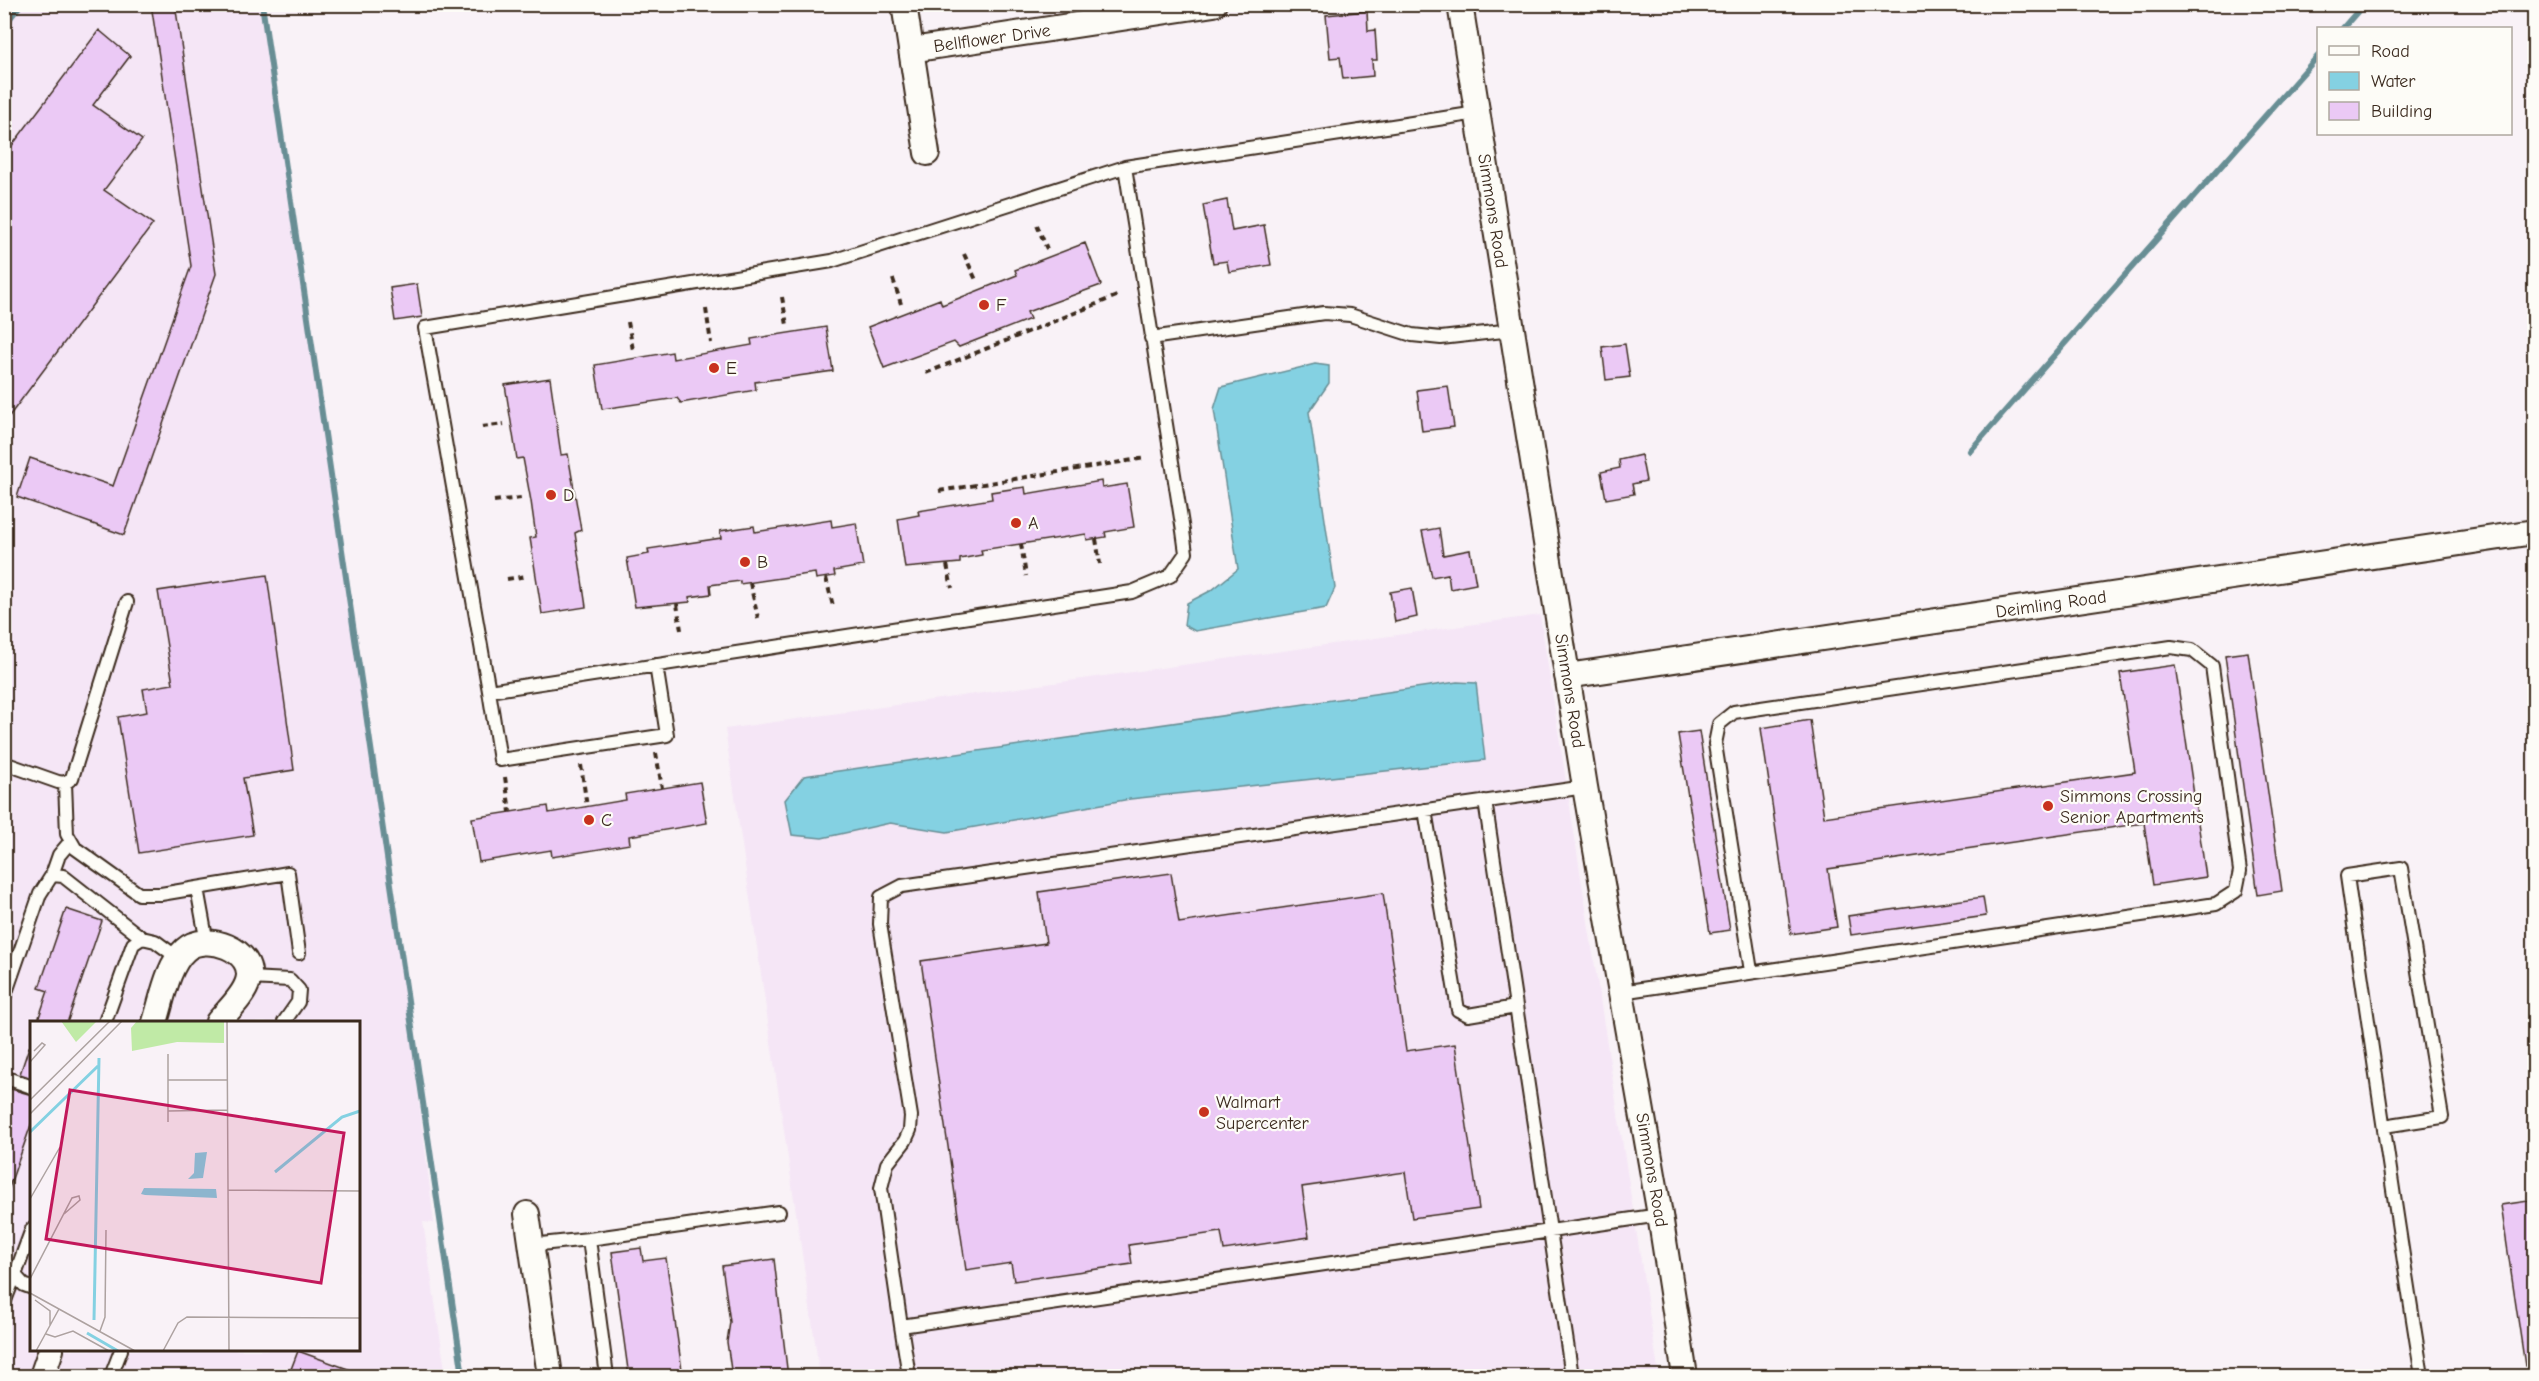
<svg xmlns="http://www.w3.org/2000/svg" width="2539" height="1381" font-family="'Comic Neue',sans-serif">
<rect width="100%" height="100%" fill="#f9f2f7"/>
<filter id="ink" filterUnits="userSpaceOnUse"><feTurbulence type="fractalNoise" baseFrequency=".0167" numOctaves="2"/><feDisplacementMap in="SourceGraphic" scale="12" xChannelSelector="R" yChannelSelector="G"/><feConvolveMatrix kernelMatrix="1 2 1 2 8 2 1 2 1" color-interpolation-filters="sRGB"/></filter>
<g filter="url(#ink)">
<!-- built -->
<path fill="#f5e6f6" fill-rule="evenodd" d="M 5,5 L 262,5 L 400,942 L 434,1223 L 423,1222 L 446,1376 L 5,1376 ZM 32,1022 L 358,1022 L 358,1350 L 32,1350 Z
M 1540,615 L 1659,1376 L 820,1376 L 725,729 Z"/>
<!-- water -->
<path fill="#84d1e2" stroke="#678e94" stroke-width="1.5" d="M 1315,364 L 1329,366 L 1329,383 L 1309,412 L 1335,588 L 1326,608 L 1195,631 L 1184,625 L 1187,603 L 1212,590 L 1238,569 L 1214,409 L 1221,387 Z
M 1457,682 L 1476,683 L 1485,760 L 1130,799 L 947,832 L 890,823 L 822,838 L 792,835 L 785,800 L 804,776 Z"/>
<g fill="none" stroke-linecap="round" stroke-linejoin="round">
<!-- stream -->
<path stroke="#678e94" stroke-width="6" d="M 262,4 L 463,1376
M 4,26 L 21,4
M 2343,28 L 2364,4
M 1970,451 L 2318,56"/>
</g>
<!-- building -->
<path fill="#ebc9f5" stroke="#3b2a1e" stroke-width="1.5" d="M 151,4 L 175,4 L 216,274 L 124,535 L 17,497 L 30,458 L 113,486 L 191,266 Z
M 1367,11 L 1368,31 L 1375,30 L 1377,60 L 1372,60 L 1373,76 L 1343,79 L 1340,57 L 1330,58 L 1326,15 Z
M 99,30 L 130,56 L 93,105 L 142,140 L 104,190 L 153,224 L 4,423 L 4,156 Z
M 1227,200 L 1232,231 L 1264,225 L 1271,265 L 1229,272 L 1227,261 L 1213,263 L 1203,205 Z
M 1085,243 L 1101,285 L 1027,312 L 1030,319 L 959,347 L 954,342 L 884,368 L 868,327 L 940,299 L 942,305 L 1017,275 L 1015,270 Z
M 417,284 L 422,317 L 395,321 L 390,288 Z
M 826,327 L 833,371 L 755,382 L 756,390 L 681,403 L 677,398 L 602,409 L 595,365 L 672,352 L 673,359 L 752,345 L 751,339 Z
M 1625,344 L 1630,377 L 1606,380 L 1602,347 Z
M 550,378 L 561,455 L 568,454 L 581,530 L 575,533 L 586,607 L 542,614 L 530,538 L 536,537 L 531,501 L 523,458 L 517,459 L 505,385 Z
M 1448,386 L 1454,427 L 1422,431 L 1417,390 Z
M 1641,455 L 1646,481 L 1632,484 L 1634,494 L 1606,499 L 1601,472 L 1620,468 L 1619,460 Z
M 1101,481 L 1102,488 L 1127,484 L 1134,527 L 1105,532 L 1106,537 L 1087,540 L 1086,534 L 981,550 L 982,555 L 960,559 L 960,563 L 905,568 L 898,519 L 919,515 L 918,511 L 992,499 L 991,492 L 1025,487 L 1026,494 Z
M 831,520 L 832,527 L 856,523 L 863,566 L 834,571 L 835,576 L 816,579 L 815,573 L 740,584 L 740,581 L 710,585 L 711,594 L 689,597 L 690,602 L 635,607 L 627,558 L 649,554 L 648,549 L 721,538 L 720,531 L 754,526 L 755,532 Z
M 1439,528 L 1443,555 L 1470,550 L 1476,584 L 1450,589 L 1448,574 L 1432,577 L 1422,531 Z
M 267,575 L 294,770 L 243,778 L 253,835 L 139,853 L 118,717 L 147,712 L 143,689 L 173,684 L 158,591 Z
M 1412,588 L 1417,617 L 1395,622 L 1390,592 Z
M 2248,652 L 2282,891 L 2258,895 L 2225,655 Z
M 2175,665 L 2206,877 L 2153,885 L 2144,823 L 1828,869 L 1837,927 L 1791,934 L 1761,728 L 1810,720 L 1824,817 L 2135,772 L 2120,673 Z
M 1699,731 L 1730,930 L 1710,933 L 1678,734 Z
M 700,782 L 707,823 L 629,836 L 630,844 L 552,857 L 551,850 L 479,862 L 472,818 L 548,806 L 549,813 L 626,800 L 625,794 Z
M 1171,873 L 1179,923 L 1383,893 L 1406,1051 L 1455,1044 L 1479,1209 L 1412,1218 L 1405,1172 L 1302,1187 L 1309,1237 L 1224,1250 L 1221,1232 L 1129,1245 L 1132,1264 L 1014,1281 L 1011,1263 L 966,1270 L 921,961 L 1046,943 L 1039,892 Z
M 1983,897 L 1986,916 L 1851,935 L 1848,916 Z
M 66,909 L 102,921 L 67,1023 L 37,1023 L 48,991 L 39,988 Z
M 29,1047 L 32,1047 L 32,1078 L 20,1074 Z
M 4,1087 L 32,1095 L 32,1122 L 7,1193 L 4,1192 Z
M 2535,1200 L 2535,1365 L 2525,1366 L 2501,1205 Z
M 641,1248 L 643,1261 L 666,1258 L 683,1377 L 629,1377 L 612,1252 Z
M 774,1259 L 788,1377 L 732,1377 L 727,1342 L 730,1322 L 722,1266 Z
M 298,1351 L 362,1374 L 362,1377 L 288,1377 Z"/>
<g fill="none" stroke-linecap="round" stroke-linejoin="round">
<defs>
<path id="lane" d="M 1125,167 L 1183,531 L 1186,553 L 1170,576 L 1132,592 L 489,691 L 425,328 L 832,261 L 1125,167 L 1477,113
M 1151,338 L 1324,313 L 1350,315 L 1412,335 L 1441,338 L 1512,330
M 489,691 L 500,760 L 667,735 L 656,665
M 4,763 L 58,782 L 65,783 L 72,778 L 127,602
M 65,783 L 67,834 L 75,848 L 139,894 L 161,894 L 197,888 L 207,943
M 1485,801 L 1572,1376
M 1425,810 L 1458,1010 L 1468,1015 L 1516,1007
M 52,875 L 59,855 L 70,842
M 197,888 L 288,873 L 299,953
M 249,978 L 290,980 L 299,990 L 298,1002 L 284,1022
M 1621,992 L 2216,904 L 2236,891 L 2240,871 L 2212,666 L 2192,650 L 2171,647 L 1734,712 L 1719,724 L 1715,744 L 1751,971
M 4,998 L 40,894 L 52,875 L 63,876 L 142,938
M 105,1022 L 133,944 L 142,938 L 155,941 L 178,958
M 4,1077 L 32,1087
M 2384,1126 L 2442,1117 L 2401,868 L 2347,876 C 2371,1043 2395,1210 2422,1376
M 32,1229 L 15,1275 L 24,1285 L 32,1288
M 589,1239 L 779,1212
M 531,1245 L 589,1239 L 607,1376
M 4,1271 L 15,1275 L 4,1303
M 901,1326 L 881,1188 L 887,1164 L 905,1141 L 910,1130 L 911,1116 L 880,924 L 881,897 L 902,886 L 1585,787
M 111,1376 L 121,1350
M 909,1376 L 901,1326 L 1660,1215"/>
<path id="street" d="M 904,4 L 927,153
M 1460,4 L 1585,787 L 1660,1215 L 1685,1376
M 911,50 L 1214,4
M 1567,676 L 2534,532
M 155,1022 C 162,1001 167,966 185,950 C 205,931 257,950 248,981 C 244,996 228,1010 218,1022
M 527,1214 L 550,1376
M 42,1376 L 51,1350"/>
</defs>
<!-- lane casing -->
<use href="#lane" stroke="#3b2a1e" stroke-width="16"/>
<!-- street casing -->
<use href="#street" stroke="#3b2a1e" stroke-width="28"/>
<!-- path -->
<path stroke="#3b2a1e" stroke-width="4" stroke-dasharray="6 4.5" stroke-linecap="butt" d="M 1037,225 L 1047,249
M 964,254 L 977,282
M 893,279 L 901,304
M 782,297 L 787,325
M 706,309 L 711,343
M 628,322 L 633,350
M 926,373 L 1119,295
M 482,427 L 504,424
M 939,491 L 1146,458
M 494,501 L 521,498
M 1096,539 L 1100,564
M 1021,544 L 1026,576
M 947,565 L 952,588
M 826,578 L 833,606
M 507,579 L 527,576
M 750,583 L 758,618
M 677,604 L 681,630
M 656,753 L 662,788
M 581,765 L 587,807
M 505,777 L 510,812"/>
<!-- lane -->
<use href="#lane" stroke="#fdfcf7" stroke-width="12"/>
<!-- street -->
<use href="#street" stroke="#fdfcf7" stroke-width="24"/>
</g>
</g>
<!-- markers -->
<g fill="#c8321e" stroke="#fdfcf7" stroke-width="2">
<circle cx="984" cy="305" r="6"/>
<circle cx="714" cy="368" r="6"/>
<circle cx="551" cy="495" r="6"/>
<circle cx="1016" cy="523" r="6"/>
<circle cx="745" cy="562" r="6"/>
<circle cx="2048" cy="806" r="6"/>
<circle cx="589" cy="820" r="6"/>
<circle cx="1204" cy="1112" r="6"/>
</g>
<g text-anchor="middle" stroke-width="4.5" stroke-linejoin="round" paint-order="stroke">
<!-- street labels -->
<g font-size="18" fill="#3b2a1e" stroke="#fdfcf7">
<text transform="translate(992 38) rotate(-8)" y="6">Bellflower Drive</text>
<text transform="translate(1493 211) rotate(81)" y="6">Simmons Road</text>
<text transform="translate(2051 604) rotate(-8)" y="6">Deimling Road</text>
<text transform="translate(1570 691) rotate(81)" y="6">Simmons Road</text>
<text transform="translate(1652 1170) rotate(80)" y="6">Simmons Road</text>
</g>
<!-- poi labels -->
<g font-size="18" fill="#3b2a1e" stroke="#fdfcf7" text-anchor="start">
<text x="996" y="311">F</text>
<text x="726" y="374">E</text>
<text x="563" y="501">D</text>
<text x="1028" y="529">A</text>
<text x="757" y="568">B</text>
<text x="2060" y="802">Simmons Crossing<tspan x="2060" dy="21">Senior Apartments</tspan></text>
<text x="601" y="826">C</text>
<text x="1216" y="1108">Walmart<tspan x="1216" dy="21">Supercenter</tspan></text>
</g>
</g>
<!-- overview -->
<g transform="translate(30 1021)">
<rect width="330" height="330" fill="#f9f2f7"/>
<path d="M 31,0 L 67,0 L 46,21 ZM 107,0 L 194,0 L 194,22 L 147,21 L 102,30 L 101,7 Z" fill="#c0eaa6"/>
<path d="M 177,131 L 173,157 L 158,158 L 164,152 L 165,132 ZM 114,167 L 186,168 L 187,177 L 115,174 L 111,173 Z" fill="#84d1e2"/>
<path fill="none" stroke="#84d1e2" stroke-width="3" d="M 0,111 L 68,45M 245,151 L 312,96 L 330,90M 64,299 L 69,37M 57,312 L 88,330"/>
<path fill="none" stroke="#ada2a0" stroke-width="1.5" d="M 197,0 L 199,330M 0,41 L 15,24 L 12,22 L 4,30M 138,59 L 198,59M 0,79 L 80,0M 138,90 L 198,89M 0,93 L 92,0M 138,101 L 138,33M 198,169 L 330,170M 0,178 L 30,126M 0,258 L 42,177 L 49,175 L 50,179 L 34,193M 0,272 L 105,330M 5,279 L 20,290 L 20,304M 70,310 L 75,296 L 76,209M 16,313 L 25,316 L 43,310 L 79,330M 6,330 L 29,288M 133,330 L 148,302 L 157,296 L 330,297"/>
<path fill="#c2185b" fill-opacity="0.15" stroke="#c2185b" stroke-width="3" d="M 40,69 L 314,112 L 291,262 L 16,218 Z"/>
<rect width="330" height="330" fill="none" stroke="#3b2a1e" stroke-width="3"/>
</g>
<!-- margin -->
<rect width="2539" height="1381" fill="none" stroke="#fdfcf7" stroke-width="24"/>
<rect x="12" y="12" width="2515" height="1357" fill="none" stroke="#3b2a1e" stroke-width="2" filter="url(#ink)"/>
<!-- legend -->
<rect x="2317" y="27" width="195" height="108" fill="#fdfcf7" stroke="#afa8a0" stroke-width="1.5"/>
<rect x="2329" y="46" width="30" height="9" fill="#fdfcf7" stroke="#afa8a0" stroke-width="1.5"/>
<text x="2371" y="57" font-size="18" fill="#3b2a1e">Road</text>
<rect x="2329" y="72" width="30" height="18" fill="#84d1e2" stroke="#afa8a0" stroke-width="1.5"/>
<text x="2371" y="87" font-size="18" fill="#3b2a1e">Water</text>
<rect x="2329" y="102" width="30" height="18" fill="#ebc9f5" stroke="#afa8a0" stroke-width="1.5"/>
<text x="2371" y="117" font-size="18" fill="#3b2a1e">Building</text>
</svg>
